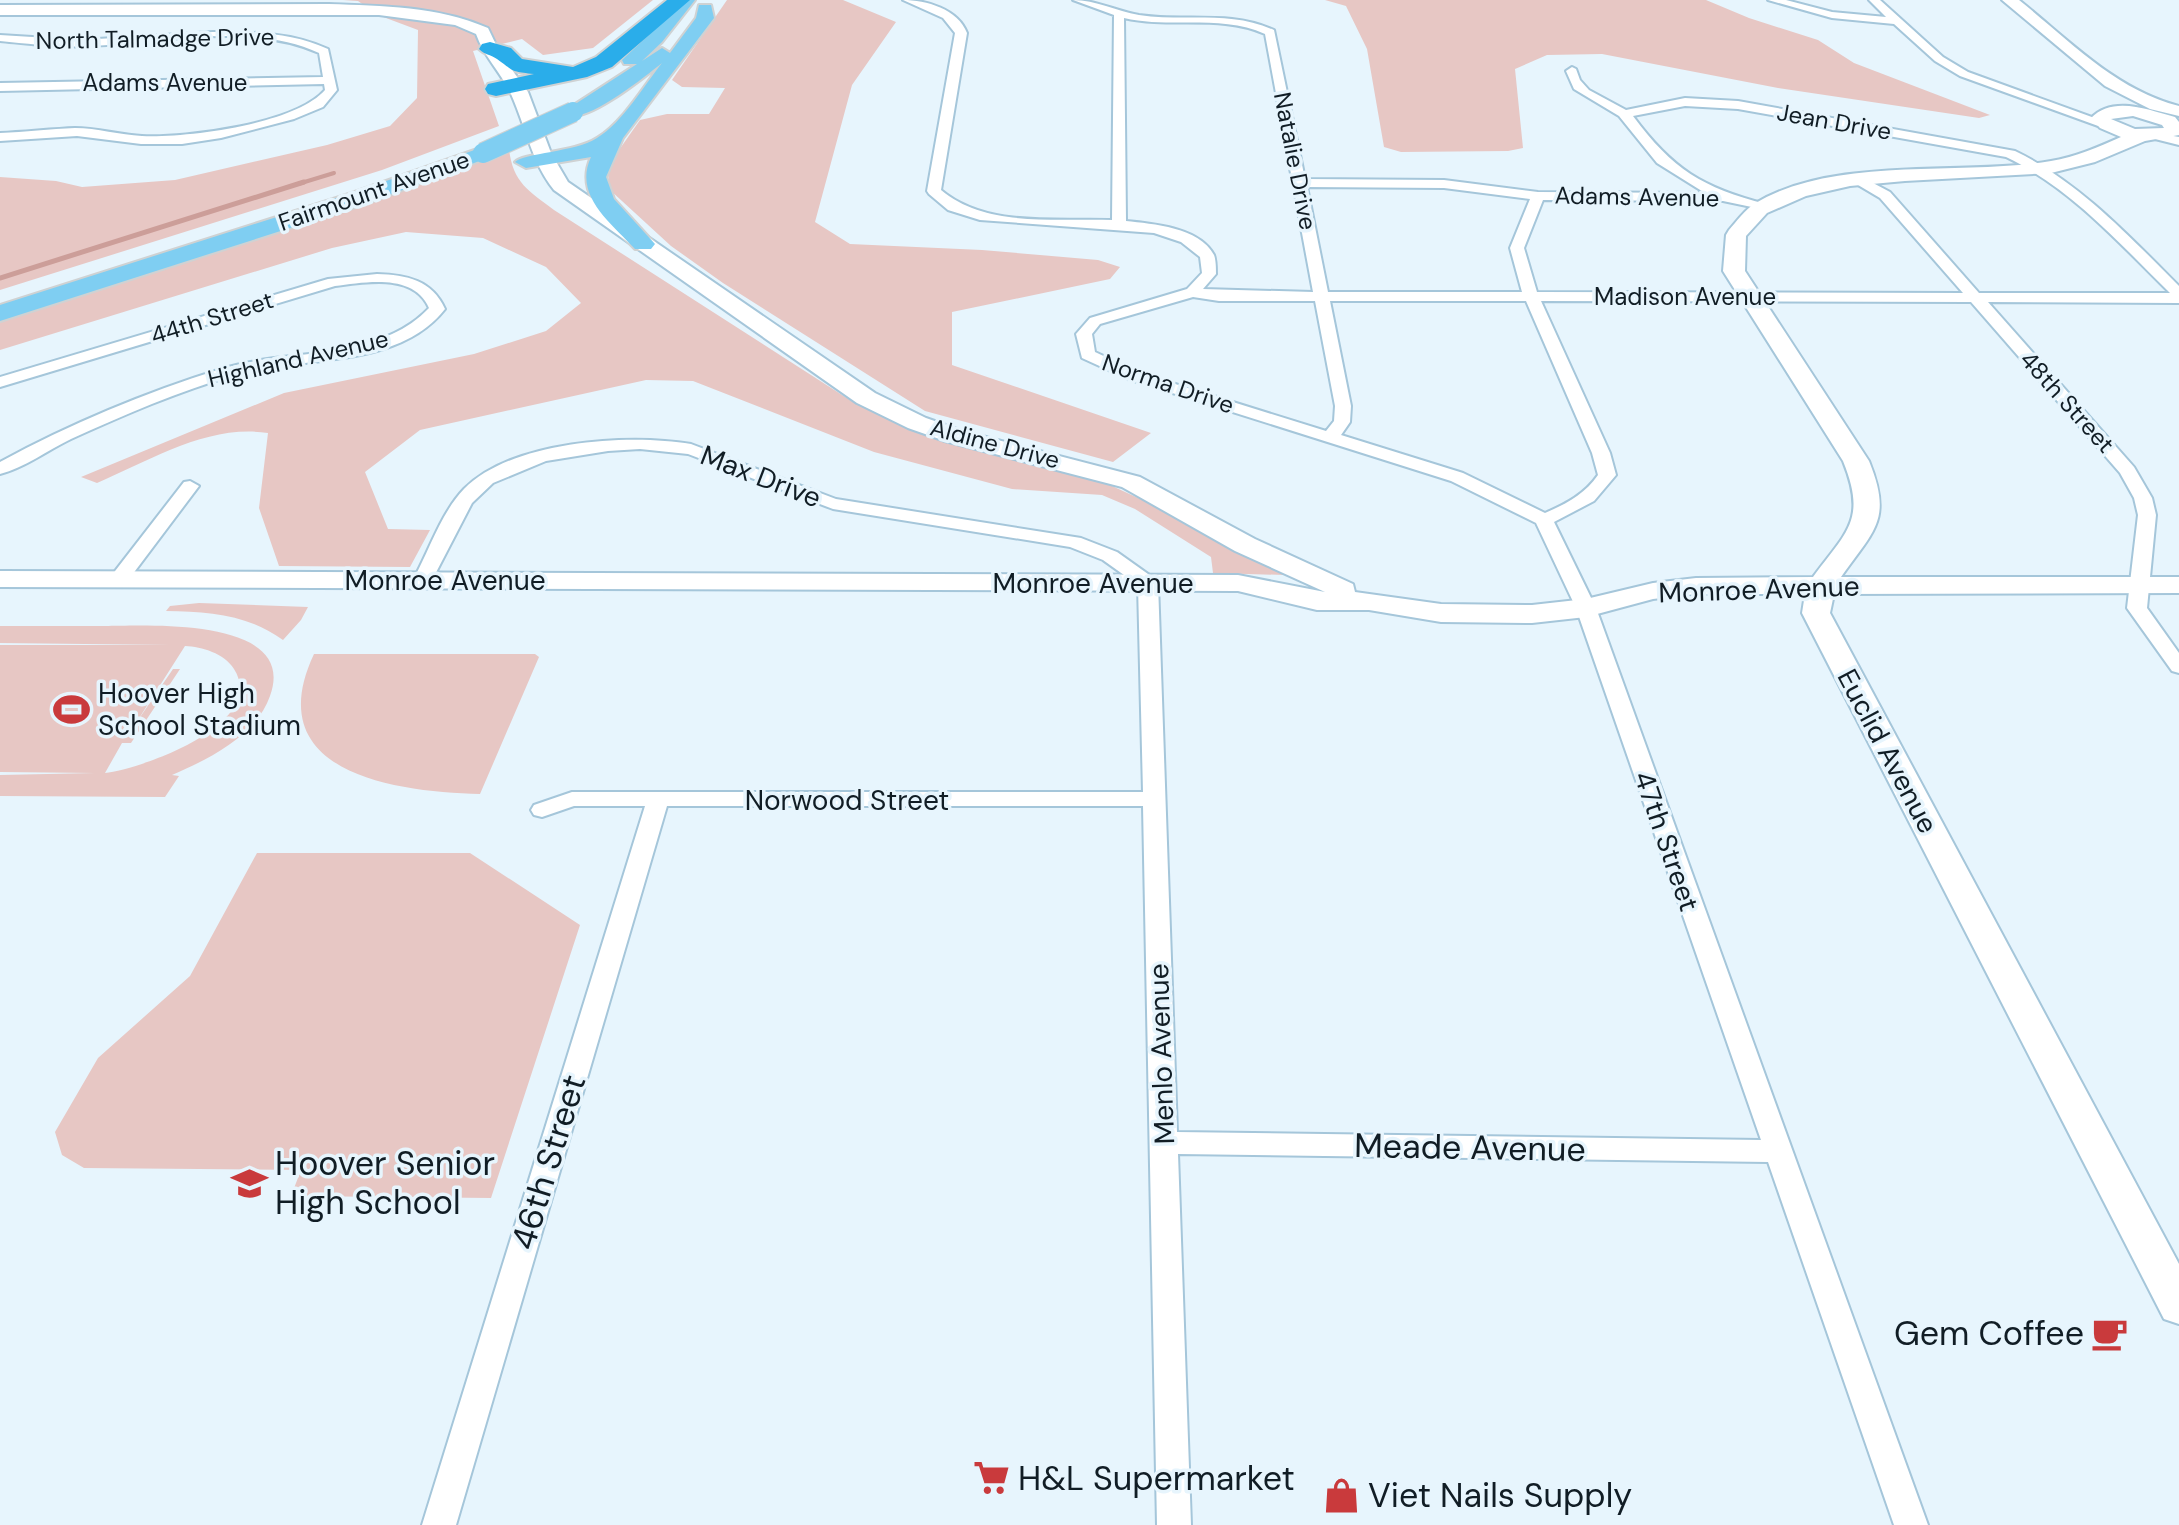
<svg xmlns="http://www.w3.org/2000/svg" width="2179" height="1525" font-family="'DM Sans',sans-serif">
<rect width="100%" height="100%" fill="#e7f5fd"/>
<!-- green -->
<path fill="#e7c7c4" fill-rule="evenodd" d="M 343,0 L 653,0 L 593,48 L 543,55 L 522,39 L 473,51 L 499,126 L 382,170 L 0,290 L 0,177 L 56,181 L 82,187 L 175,180 L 327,145 L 390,126 L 417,98 L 418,30 L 378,15 L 358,1 Z
M 727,0 L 843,0 L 896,22 L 852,85 L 815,222 L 850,244 L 982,250 L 1098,260 L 1120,267 L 1110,279 L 952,312 L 952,365 L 1151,433 L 1113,462 L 925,411 L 723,283 L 671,246 L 610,190 L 607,167 L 640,120 L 667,114 L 709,114 L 725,88 L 682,87 L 672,80 Z
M 1325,0 L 1706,0 L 1749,18 L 1818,40 L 1854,63 L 1990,115 L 1979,118 L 1778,88 L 1602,54 L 1547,55 L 1515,69 L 1523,148 L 1508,151 L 1401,152 L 1384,147 L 1367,49 L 1346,6 Z
M 509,149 C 513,183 529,191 554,210 L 853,402 L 931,436 L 1099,480 L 1160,508 L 1285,575 L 1213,573 L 1211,557 L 1135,509 L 1102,495 L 1012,489 L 874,452 L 693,381 L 646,380 L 420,430 L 365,472 L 388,529 L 430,530 L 410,567 L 279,566 L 259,508 L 268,433 C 208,424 151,460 97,483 L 81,477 L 284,393 L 474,354 L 546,331 L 581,303 L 546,267 L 483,238 L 406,232 L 332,248 L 0,350 L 0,317 Z
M 199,603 L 308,607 L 301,620 L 283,640 C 247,614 209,612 166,611 L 170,606 Z
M 0,626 C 35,626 70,626 105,626 C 145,626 299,616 270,696 C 256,736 209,759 172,775 L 179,776 L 165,797 L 0,796 L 0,775 L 95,773 L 0,772 L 0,645 L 170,645 L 0,643 ZM 185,646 C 202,647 224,653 234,669 C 269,724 141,769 105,773 L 122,743 L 131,743 L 180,669 L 173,669 L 136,723 Z
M 314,654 L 535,654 L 539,657 L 480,794 C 395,792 258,773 314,654 Z
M 257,853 L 470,853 L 580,925 L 491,1198 L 291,1196 L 301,1170 L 84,1168 L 62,1155 L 55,1132 L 98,1058 L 190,976 Z"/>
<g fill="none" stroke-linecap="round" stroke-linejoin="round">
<!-- stream-far1 -->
<path stroke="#cc9e99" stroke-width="4" d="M 298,184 L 334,173"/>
<!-- stream -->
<path stroke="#cc9e99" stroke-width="5" d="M 0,278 L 304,182"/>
<defs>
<path id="street" d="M 903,0 C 926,0 958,9 967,33 L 941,190 C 986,228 1056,218 1112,220 L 1114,15 L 1073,0 C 1096,0 1116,11 1139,15 C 1186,22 1229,10 1274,30 L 1305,179 L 1444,180 L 1538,192 L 1705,193 L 1657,163 L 1619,116 L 1574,89 L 1566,71 L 1572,67 L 1576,69 L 1580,80 L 1589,90 L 1626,110 L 1685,98 L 1738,101 L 2015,151 C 2079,182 2129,236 2179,286 L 2179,303 L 1988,302 L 2134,467 L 2152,498 L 2156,515 L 2147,608 L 2179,653 L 2179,673 L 2172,671 L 2127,608 L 2138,515 L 2134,498 L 2120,473 L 1971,302 L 1541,301 L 1610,453 L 1616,475 L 1594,501 L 1554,522 L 1596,608 L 1928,1525 L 1894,1525 L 1768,1162 L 1178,1154 L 1191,1525 L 1157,1525 L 1143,806 L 667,806 L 456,1525 L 422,1525 L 645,806 L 574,806 L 542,817 L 534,815 L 531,810 L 534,805 L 572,792 L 1143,792 L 1138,585 L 1103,560 L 1070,547 L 833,509 L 688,454 L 640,449 L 608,451 L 546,461 L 493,483 L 472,503 L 430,584 L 416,584 L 413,580 C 429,551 441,513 464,489 C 511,441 628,433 691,444 L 836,499 L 1081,538 L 1117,552 L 1155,579 L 1158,583 L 1177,1132 L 1761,1140 L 1576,608 L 1536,523 L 1451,481 L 1128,379 L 1082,358 L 1076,334 L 1090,318 L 1187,289 L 1202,273 L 1200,257 L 1181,242 L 1154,233 L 980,220 L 948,210 L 929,194 L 927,191 L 955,33 L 943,18 ZM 1124,18 C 1171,29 1220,14 1265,34 L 1313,292 L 1203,289 L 1216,274 C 1216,269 1216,260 1214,255 C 1199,227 1153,224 1126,221 ZM 1685,106 L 1738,109 L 2006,157 C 2071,188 2120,244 2170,293 L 1979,293 L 1890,192 L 1858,175 L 1851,179 L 1853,182 L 1880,198 L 1963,293 L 1537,292 L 1524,248 L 1543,200 L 1723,201 L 1766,210 L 1766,204 C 1703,188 1672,169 1633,116 ZM 1307,187 L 1444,188 L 1530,199 L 1510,248 L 1522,292 L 1328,292 ZM 1193,297 L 1219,301 L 1315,301 L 1335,406 L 1334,421 L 1326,431 L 1140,373 L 1095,352 L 1092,334 L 1100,324 ZM 1330,301 L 1526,301 L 1592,453 L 1598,475 C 1585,494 1566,504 1545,513 L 1463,473 L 1341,435 L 1350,422 L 1351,406 Z
M 1768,0 L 1786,0 L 1832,12 L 1886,17 L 1869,0 L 1880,0 L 1943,57 L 1968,72 L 2111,124 L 2101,127 L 1960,76 L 1935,61 L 1894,24 L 1832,18 Z
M 213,32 C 253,32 291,32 328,49 L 337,90 L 323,107 L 294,119 L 221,138 L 182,144 L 141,144 L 77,136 L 0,141 L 0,133 C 25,132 50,129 75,128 C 97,128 120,135 142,136 C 188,138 295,124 325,90 L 324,84 L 0,91 L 0,83 L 323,77 L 319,53 C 251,22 164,42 92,46 C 62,48 31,44 0,41 L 0,35 L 81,40 Z
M 2151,132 L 2179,137 L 2179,145 L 2151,138 Z
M 377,274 C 407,275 432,280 445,309 C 397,370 302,355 235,375 C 179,391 124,415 71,439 C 48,450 24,468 0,474 L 0,462 C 70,424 144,393 221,369 C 287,348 378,362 429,308 C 414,273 366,282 335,286 L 0,387 L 0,377 L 328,279 Z
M 190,481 L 199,486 L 126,583 L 112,583 L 109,579 L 112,575 L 184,482 Z"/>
<path id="secondary" d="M 2002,0 L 2019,0 C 2069,40 2116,90 2179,106 L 2179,116 L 2150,109 L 2105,86 Z
M 329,4 C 383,6 437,6 488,28 L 500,53 L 528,92 L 551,153 L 568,182 L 875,393 L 926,418 L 963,431 L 1140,477 L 1255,539 L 1353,584 L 1355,592 L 1441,604 L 1532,605 L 1586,599 L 1653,583 L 1696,578 L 1813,577 C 1847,531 1867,520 1843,461 L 1723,271 L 1726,235 L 1729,230 C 1736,222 1745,210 1754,204 C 1833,155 1963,176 2051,161 C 2076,157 2098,147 2121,137 L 2100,128 L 2091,118 C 2113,95 2149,110 2175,117 L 2179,122 L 2179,135 L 2145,141 L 2095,162 L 2051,173 L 1905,181 L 1850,186 L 1806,196 L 1767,213 L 1746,236 L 1745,271 L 1869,461 C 1893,520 1874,530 1841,577 L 2179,577 L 2179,593 L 1834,594 L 1830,613 L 2179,1264 L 2179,1324 L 2164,1319 L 1802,613 L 1805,594 L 1696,594 L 1653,599 L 1586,617 L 1532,623 L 1441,622 L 1369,610 L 1317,610 L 1238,591 L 0,587 L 0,571 L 1238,575 L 1325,592 L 1235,551 L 1122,487 L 945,441 L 908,428 L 857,403 L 554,190 C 531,161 526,127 511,94 C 501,72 484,57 476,34 L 455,25 L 379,15 L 0,15 L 0,5 ZM 2133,116 L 2162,125 L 2164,128 L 2135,129 L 2111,119 Z"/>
<path id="primary" d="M 677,0 L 695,0 L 662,42 L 642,61 L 662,48 L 670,53 L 696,18 L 699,5 L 711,5 L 714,18 L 623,138 L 606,177 L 614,199 L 655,244 L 651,249 L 635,249 C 611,223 573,196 591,157 L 526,168 L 515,162 C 523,153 576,152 597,138 C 623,122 643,87 662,63 C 643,78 589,122 566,116 L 563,112 L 637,64 L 624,64 L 622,60 L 650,34 Z
M 483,147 L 494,153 L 490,157 L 368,203 L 0,321 L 0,305 L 352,193 Z"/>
<path id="highway" d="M 667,0 L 690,0 L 612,67 L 587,77 L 496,96 L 488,94 L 485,89 L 488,84 L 534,74 C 510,71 515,72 497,59 C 490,54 485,55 479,49 L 482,44 L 490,42 L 511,48 L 522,59 L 573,67 L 596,57 Z"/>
</defs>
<!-- street casing -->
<use href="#street" stroke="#a5c6da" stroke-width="4"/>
<!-- secondary casing -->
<use href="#secondary" stroke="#a5c6da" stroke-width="4"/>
<!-- primary casing -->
<use href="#primary" stroke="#cfd2d3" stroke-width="4"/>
<!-- highway casing -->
<use href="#highway" stroke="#cfd2d3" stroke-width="4"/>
<!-- street -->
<use href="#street" fill="#fff" fill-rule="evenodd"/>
<!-- secondary -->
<use href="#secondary" fill="#fff" fill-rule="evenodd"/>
<!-- primary -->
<use href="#primary" fill="#7fcef2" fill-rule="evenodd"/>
<!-- highway -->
<use href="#highway" fill="#2aadea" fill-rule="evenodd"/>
<defs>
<path id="primary-bridge" d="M 483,153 L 573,112"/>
</defs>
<!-- primary-bridge casing -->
<use href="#primary-bridge" stroke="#cfd2d3" stroke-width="22" stroke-linecap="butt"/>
<!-- primary-bridge -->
<use href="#primary-bridge" stroke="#7fcef2" stroke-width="20"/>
</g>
<!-- icons -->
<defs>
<symbol id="stadium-bare" viewBox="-9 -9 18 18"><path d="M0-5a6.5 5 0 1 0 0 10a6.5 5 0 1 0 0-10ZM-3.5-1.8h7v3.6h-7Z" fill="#c93a3c" stroke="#e7f5fd" stroke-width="2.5" paint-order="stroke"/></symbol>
<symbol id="school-bare" viewBox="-9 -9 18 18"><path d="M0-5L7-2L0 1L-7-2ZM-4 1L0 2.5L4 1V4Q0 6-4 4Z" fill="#c93a3c" stroke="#e7f5fd" stroke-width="2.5" paint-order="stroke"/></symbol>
<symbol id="cafe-bare" viewBox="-9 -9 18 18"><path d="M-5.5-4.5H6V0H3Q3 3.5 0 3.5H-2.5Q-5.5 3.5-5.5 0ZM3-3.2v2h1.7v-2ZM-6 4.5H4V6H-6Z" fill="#c93a3c" stroke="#e7f5fd" stroke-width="2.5" paint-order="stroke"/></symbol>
<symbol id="supermarket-bare" viewBox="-9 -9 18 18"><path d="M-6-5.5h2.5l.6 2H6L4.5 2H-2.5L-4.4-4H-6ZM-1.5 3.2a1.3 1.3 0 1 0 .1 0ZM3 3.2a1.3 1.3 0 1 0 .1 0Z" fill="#c93a3c" stroke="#e7f5fd" stroke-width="2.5" paint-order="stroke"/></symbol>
<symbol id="shop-bare" viewBox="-9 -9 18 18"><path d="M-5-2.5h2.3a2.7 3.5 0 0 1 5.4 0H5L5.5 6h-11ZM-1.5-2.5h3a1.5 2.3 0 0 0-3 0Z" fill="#c93a3c" stroke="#e7f5fd" stroke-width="2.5" paint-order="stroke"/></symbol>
</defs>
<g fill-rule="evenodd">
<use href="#stadium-bare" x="46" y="684" width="51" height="51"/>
<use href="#school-bare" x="224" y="1158" width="51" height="51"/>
<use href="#cafe-bare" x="2084" y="1308" width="51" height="51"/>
<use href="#supermarket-bare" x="966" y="1452" width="51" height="51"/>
<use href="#shop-bare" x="1316" y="1470" width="51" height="51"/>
</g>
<g text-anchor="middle" stroke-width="7" stroke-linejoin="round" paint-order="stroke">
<!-- far-street labels -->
<g font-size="24" fill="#111d25" stroke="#e7f5fd">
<text transform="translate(155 39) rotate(-1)" y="8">North Talmadge Drive</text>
<text x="165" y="91">Adams Avenue</text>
<text transform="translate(1834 122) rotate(10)" y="8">Jean Drive</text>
<text transform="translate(1295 161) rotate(79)" y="8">Natalie Drive</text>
<text transform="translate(374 191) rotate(-19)" y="8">Fairmount Avenue</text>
<text transform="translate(1637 197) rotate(1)" y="8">Adams Avenue</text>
<text x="1685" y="305">Madison Avenue</text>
<text transform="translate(212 318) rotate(-17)" y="8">44th Street</text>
<text transform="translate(298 359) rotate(-13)" y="8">Highland Avenue</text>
<text transform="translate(1168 384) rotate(19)" y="8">Norma Drive</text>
<text transform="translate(2067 402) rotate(48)" y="8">48th Street</text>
<text transform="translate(995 444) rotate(15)" y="8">Aldine Drive</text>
</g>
<!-- street labels -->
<g font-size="28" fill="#111d25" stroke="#e7f5fd">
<text transform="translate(761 476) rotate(21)" y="10">Max Drive</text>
<text x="445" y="590">Monroe Avenue</text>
<text x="1093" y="593">Monroe Avenue</text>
<text transform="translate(1759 589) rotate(-2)" y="10">Monroe Avenue</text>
<text transform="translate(1888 751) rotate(62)" y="10">Euclid Avenue</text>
<text x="847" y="810">Norwood Street</text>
<text transform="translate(1667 841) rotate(71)" y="10">47th Street</text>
<text transform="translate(1161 1054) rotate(-92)" y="10">Menlo Avenue</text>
</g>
<!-- poi labels -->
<g font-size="28" fill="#111d25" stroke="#e7f5fd" text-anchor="start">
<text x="98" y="703">Hoover High<tspan x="98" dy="32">School Stadium</tspan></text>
</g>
<!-- near-street labels -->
<g font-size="34" fill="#111d25" stroke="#e7f5fd">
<text transform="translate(1470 1147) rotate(1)" y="12">Meade Avenue</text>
<text transform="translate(548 1162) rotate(-73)" y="12">46th Street</text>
</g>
<!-- near-poi labels -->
<g font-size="34" fill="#111d25" stroke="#e7f5fd" text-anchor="start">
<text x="275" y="1175">Hoover Senior<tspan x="275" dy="39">High School</tspan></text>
<text x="2084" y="1345" text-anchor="end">Gem Coffee</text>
<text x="1018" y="1490">H&amp;L Supermarket</text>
<text x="1368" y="1507">Viet Nails Supply</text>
</g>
</g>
</svg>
